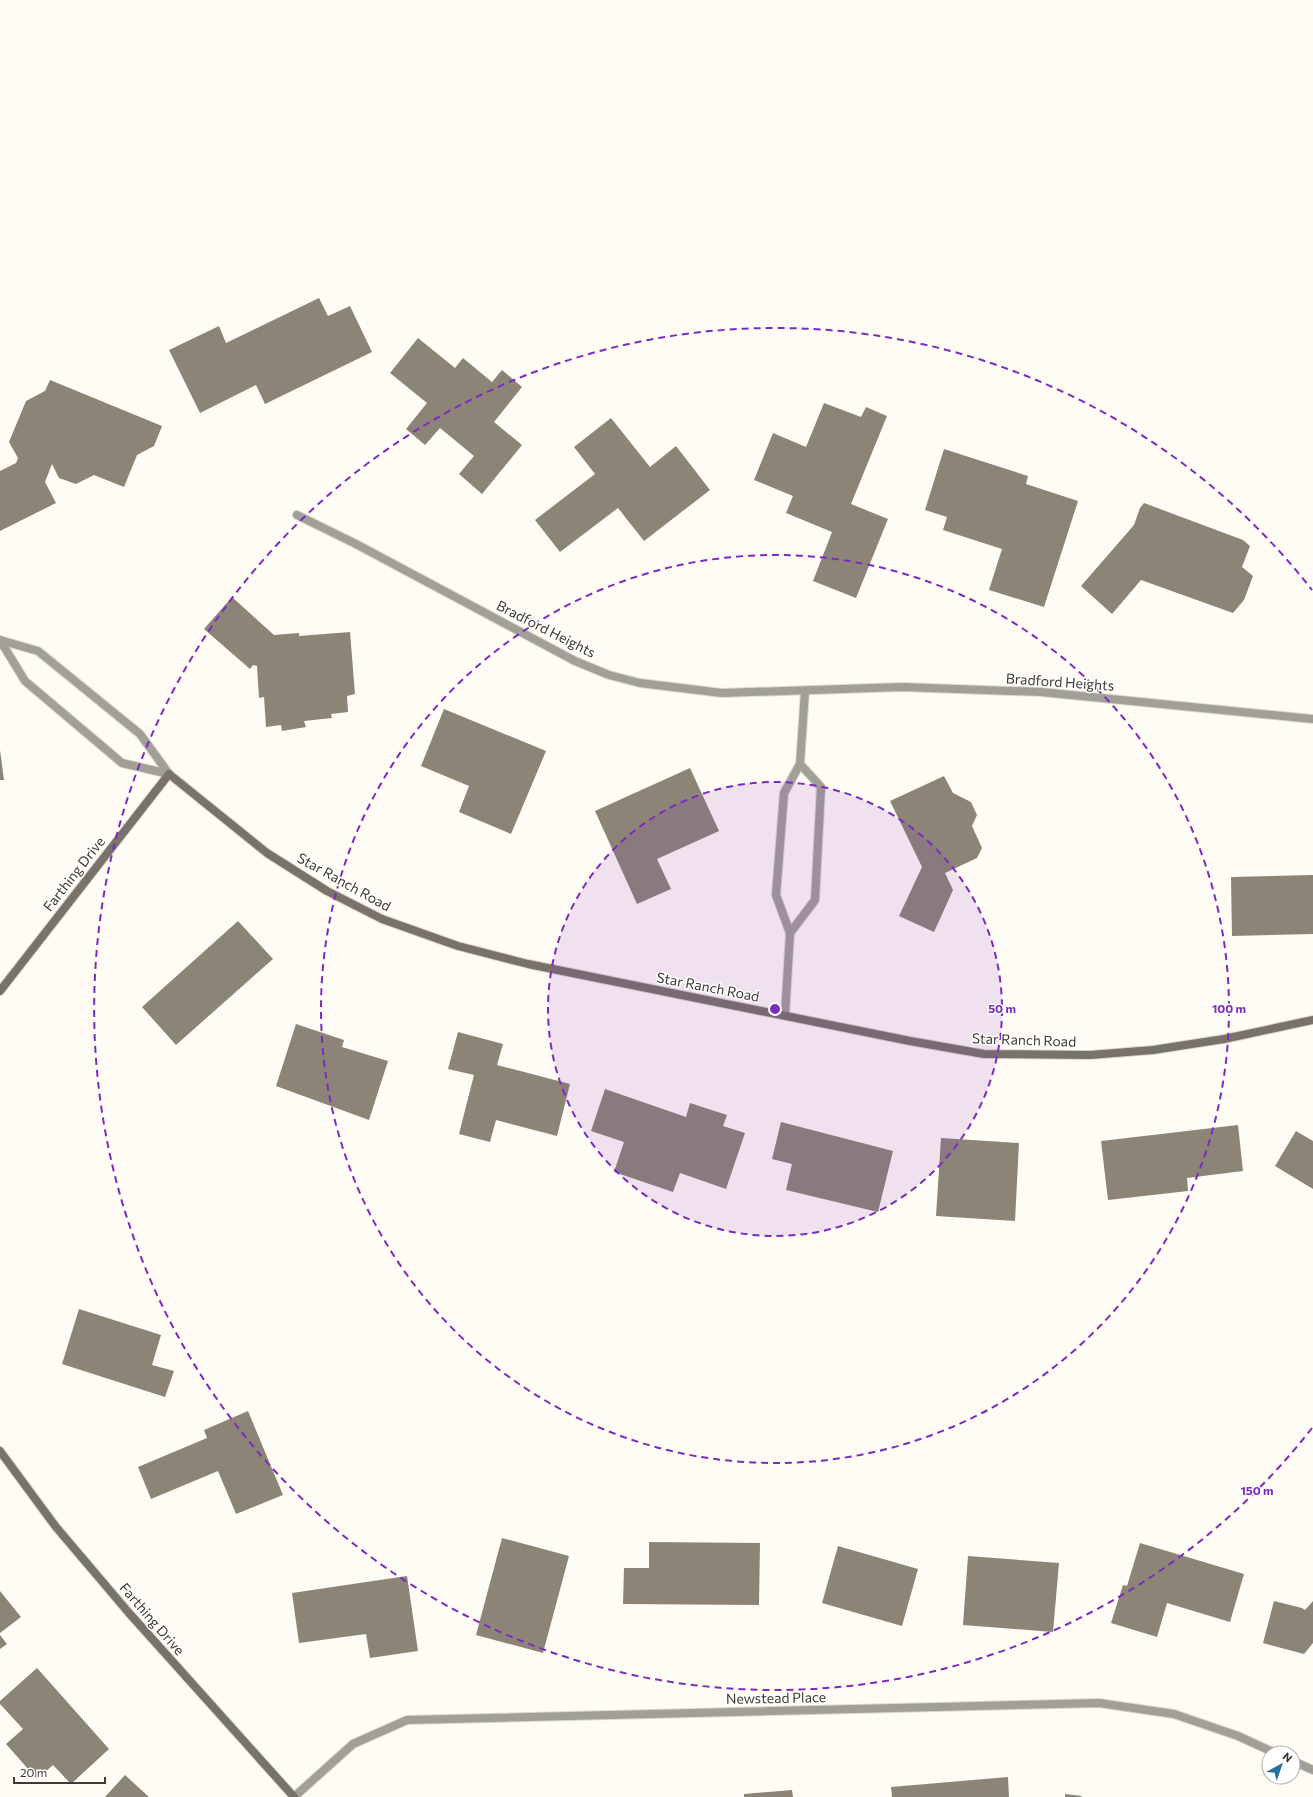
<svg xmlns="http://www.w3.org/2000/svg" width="1313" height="1797" font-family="Commissioner,sans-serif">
<rect width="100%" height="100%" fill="#fffbf5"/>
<!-- building -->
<path fill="#8c8477" d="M 319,298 L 328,316 L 350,306 L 372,352 L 265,404 L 256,385 L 200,413 L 169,350 L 219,326 L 226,343 Z
M 418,338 L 455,368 L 463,358 L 492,382 L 502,370 L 522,387 L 494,422 L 522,445 L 482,494 L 459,474 L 474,456 L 440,428 L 425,445 L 406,429 L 427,403 L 390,373 Z
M 50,380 L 162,426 L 154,446 L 137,455 L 124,487 L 94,475 L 76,484 L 59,478 L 52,464 L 45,482 L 56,503 L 0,531 L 0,471 L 16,463 L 18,458 L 9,442 L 26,401 L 45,391 Z
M 824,403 L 861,417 L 866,407 L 887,416 L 851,504 L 888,519 L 856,598 L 813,581 L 832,532 L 786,513 L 793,496 L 754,480 L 773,433 L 806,447 Z
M 611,418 L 650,467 L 676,446 L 710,490 L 644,541 L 618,508 L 560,552 L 535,520 L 595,474 L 574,447 Z
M 944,449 L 1028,476 L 1026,484 L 1078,501 L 1044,607 L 989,590 L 1002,549 L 943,530 L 947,517 L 925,510 Z
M 1144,503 L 1243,540 L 1250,546 L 1242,567 L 1253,576 L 1244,600 L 1233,613 L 1141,580 L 1112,614 L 1081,586 L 1134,525 L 1140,508 Z
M 232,597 L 274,635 L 299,633 L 299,636 L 350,632 L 355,694 L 347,696 L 348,712 L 331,714 L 332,718 L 304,721 L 306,727 L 282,731 L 281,725 L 266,727 L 264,697 L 259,698 L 257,666 L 253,665 L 250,669 L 204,629 Z
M 444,709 L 546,751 L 511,834 L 459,812 L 469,786 L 421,766 Z
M 0,750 L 4,780 L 0,780 Z
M 690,768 L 719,831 L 657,859 L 671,889 L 637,904 L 595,811 Z
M 944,776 L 953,793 L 971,802 L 977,815 L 972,826 L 982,848 L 977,858 L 945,873 L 953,890 L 934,932 L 899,916 L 922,867 L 890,801 Z
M 1313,875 L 1313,934 L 1232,936 L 1231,877 Z
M 238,921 L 273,959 L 176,1045 L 142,1007 Z
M 296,1024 L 344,1040 L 342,1047 L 388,1061 L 369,1120 L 276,1086 Z
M 458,1032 L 503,1044 L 497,1065 L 570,1084 L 557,1136 L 496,1120 L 490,1142 L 459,1134 L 474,1075 L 448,1069 Z
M 605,1089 L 686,1117 L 690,1103 L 727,1115 L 723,1126 L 745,1133 L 726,1189 L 680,1173 L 673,1192 L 614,1172 L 624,1142 L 591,1131 Z
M 781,1122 L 893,1151 L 878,1212 L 786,1190 L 792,1164 L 772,1159 Z
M 1238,1125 L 1243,1171 L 1187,1178 L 1188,1191 L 1108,1200 L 1101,1141 Z
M 1296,1131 L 1313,1141 L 1313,1189 L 1275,1166 Z
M 941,1138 L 1019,1143 L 1015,1221 L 936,1216 Z
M 79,1309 L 161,1335 L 152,1365 L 174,1371 L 165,1397 L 62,1364 Z
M 248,1411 L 283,1495 L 236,1514 L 218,1471 L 151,1499 L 138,1467 L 207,1438 L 204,1430 Z
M 502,1538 L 569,1556 L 543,1653 L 476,1635 Z
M 649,1542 L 760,1543 L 759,1605 L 623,1604 L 624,1568 L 649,1568 Z
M 1140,1543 L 1244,1574 L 1230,1622 L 1167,1603 L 1157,1637 L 1111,1623 L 1123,1585 L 1127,1586 Z
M 838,1546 L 918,1569 L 902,1626 L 822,1603 Z
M 968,1556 L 1059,1563 L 1053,1632 L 963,1625 Z
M 407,1576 L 418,1651 L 370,1658 L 366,1634 L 299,1643 L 292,1593 Z
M 0,1591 L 21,1617 L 0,1633 Z
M 1274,1601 L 1302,1608 L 1305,1610 L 1313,1601 L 1313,1643 L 1304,1654 L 1263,1643 Z
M 0,1635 L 7,1644 L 0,1649 Z
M 37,1668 L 109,1749 L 71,1784 L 53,1765 L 37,1779 L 6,1744 L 23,1729 L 0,1704 L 0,1701 Z
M 125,1775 L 149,1797 L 105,1797 Z
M 1008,1777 L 1009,1797 L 892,1797 L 891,1787 Z
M 792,1790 L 793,1797 L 744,1797 L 744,1794 Z
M 1065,1794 L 1082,1796 L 1081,1797 L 1065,1797 Z"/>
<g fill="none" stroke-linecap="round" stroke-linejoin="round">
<defs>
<path id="street" d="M 297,515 L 356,544 L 575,661 L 609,675 L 640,683 L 722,693 L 902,687 L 1041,692 L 1313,719
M 0,640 L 25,681 L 122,763 L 169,774
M 0,640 L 38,651 L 140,734 L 169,774
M 790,933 L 815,900 L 821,787 L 800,764
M 785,1015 L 790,933 L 776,895 L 784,793 L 800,764 L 805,691
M 1293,1761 L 1313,1770
M 294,1797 L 353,1744 L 407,1720 L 1099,1703 L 1174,1714 L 1238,1736 L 1275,1753"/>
<path id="secondary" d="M 0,991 L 169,774 L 267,853 L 327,891 L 382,919 L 458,946 L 528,964 L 910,1041 L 984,1054 L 1090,1055 L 1153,1050 L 1224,1039 L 1313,1020
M 0,1451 L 56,1527 L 129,1613 L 294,1797"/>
</defs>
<!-- street casing -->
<use href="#street" stroke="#dcd8d2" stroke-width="10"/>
<!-- secondary casing -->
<use href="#secondary" stroke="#dcd8d2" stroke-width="10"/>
<!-- street -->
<use href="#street" stroke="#a29e98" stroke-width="8"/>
<!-- secondary -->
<use href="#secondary" stroke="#78726a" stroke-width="8"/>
</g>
<!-- distance rings -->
<circle cx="775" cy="1009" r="227" fill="#7b2cbf" fill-opacity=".12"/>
<g fill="none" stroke="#7b2cbf" stroke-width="2" stroke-dasharray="7 5">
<circle cx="775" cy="1009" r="227"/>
<circle cx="775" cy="1009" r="454"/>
<path d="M1312 1428A681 681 0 1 1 1312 590"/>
</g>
<g text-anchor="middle" stroke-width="3" stroke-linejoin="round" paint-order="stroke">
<!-- street labels -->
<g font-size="14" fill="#3e3a34" stroke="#fff">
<text transform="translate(546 629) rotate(27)" y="5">Bradford Heights</text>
<text transform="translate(1060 682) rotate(4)" y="5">Bradford Heights</text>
<text transform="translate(74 874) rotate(-52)" y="5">Farthing Drive</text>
<text transform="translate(344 882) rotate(29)" y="5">Star Ranch Road</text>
<text transform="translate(708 987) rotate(11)" y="5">Star Ranch Road</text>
<text transform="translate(1024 1040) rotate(2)" y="5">Star Ranch Road</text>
<text transform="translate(152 1619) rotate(49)" y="5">Farthing Drive</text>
<text transform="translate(776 1698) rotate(-1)" y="5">Newstead Place</text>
</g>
</g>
<circle cx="775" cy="1009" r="6" fill="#7b2cbf" stroke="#fff" stroke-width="2"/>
<g font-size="12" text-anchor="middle" font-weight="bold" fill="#7b2cbf" stroke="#fff" stroke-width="3" stroke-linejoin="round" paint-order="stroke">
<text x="1002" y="1013">50 m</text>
<text x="1229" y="1013">100 m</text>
<text x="1257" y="1495">150 m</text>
</g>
<!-- north arrow -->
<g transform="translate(1281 1765) rotate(40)"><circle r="19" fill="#ffffff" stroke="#b2b0ae"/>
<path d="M0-3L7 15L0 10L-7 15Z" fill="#296ea3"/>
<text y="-6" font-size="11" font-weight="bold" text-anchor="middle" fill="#3e3a34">N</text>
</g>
<!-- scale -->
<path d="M14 1777v6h91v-6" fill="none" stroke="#3e3a34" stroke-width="2"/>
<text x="20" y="1777" font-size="12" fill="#3e3a34" stroke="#ffffff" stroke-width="3" paint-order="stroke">20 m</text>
</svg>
